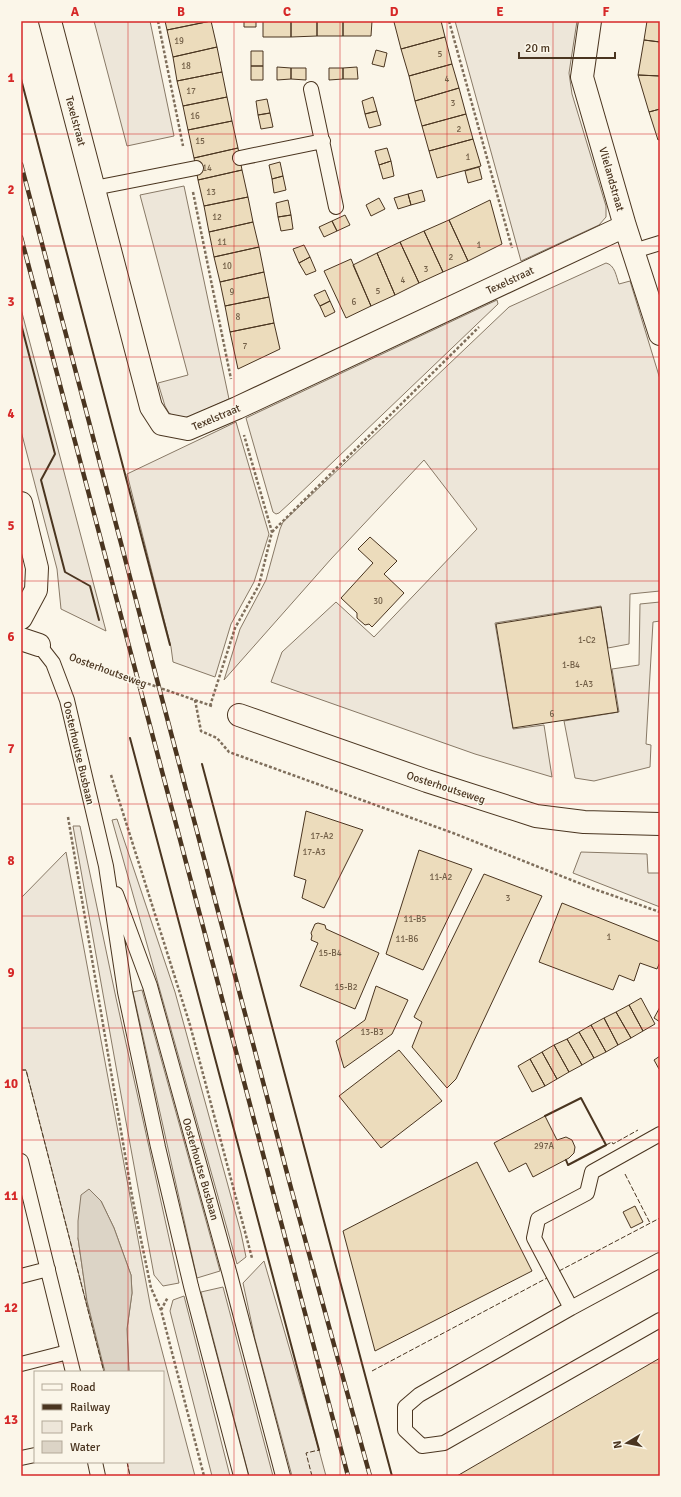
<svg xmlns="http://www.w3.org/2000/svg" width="681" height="1497" font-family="Signika,sans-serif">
<rect width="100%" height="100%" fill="#fbf6e9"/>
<!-- green -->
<path fill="#ede6d9" stroke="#887966" d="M 94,21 L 150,21 L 174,136 L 127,146 Z
M 455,21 L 577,21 L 569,73 L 572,94 L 606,206 L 606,217 L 599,225 L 521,261 Z
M 184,186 L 229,399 L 189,417 L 178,419 L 169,413 L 165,406 L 158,383 L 188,375 L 140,195 Z
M 606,263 C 615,265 616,276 619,284 L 630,281 L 660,379 L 660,591 L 630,594 L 629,644 L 608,648 L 601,606 L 495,623 L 513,729 L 544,725 L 552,777 L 475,754 L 271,682 L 282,652 L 336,602 L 374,637 L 477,529 L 424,460 L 331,559 L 224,680 L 240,629 L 266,580 L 280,529 L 283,522 L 509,307 Z
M 497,300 L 498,304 L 291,502 L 279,513 L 276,514 L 273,512 L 246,418 Z
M 21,309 L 106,631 L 61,609 L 57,569 L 21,431 Z
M 236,422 L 269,534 L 254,582 L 231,624 L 215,677 L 173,662 L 171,647 L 127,474 Z
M 660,602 L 660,621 L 653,622 L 646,744 L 651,745 L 650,767 L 594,781 L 575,778 L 564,721 L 619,712 L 612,669 L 639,665 L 640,604 Z
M 117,819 L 175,992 L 241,1233 L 246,1257 L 237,1264 L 112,820 Z
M 73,826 L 80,826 L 116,998 L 179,1283 L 163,1286 L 154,1275 L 120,1089 Z
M 66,852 L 151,1309 L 195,1476 L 130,1476 L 127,1462 L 163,1462 L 163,1372 L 129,1372 L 127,1329 L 132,1293 L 131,1275 L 114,1228 L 101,1201 L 78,1238 L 87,1301 L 105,1372 L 104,1372 L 26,1070 L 21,1070 L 21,898 Z
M 581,852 L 647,854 L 648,873 L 660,873 L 660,907 L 573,873 Z
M 142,990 L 220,1271 L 197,1278 L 133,992 Z
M 264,1261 L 319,1450 L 326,1476 L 292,1476 L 255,1339 L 243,1283 Z
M 223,1287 L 273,1476 L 249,1476 L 201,1292 Z
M 184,1296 L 230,1476 L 212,1476 L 170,1311 L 173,1300 Z"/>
<!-- water -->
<path fill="#dcd4c6" stroke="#887966" d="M 89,1189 L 101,1201 L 114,1228 L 131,1275 L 132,1293 L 127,1329 L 129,1372 L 105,1372 L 87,1301 L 78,1238 L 78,1221 L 81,1195 Z"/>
<!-- building -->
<path fill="#ecdcbc" stroke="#4a3520" d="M 165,21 L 211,21 L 167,30 Z
M 211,21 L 217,47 L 173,57 L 167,30 Z
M 244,21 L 256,21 L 256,27 L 244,27 Z
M 263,21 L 291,21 L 291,37 L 263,37 Z
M 291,21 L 317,21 L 317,36 L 291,37 Z
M 317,21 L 343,21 L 343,36 L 317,36 Z
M 343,21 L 372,21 L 371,36 L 343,36 Z
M 397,21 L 441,21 L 445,37 L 401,49 L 394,22 Z
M 647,21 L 660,21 L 660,42 L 644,40 Z
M 445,37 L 452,64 L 409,76 L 401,49 Z
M 644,40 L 660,42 L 660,76 L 638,75 Z
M 217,47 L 222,72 L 177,81 L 173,57 Z
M 376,50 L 387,53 L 384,67 L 372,64 Z
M 251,51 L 263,51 L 263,66 L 251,66 Z
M 452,64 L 459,88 L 415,101 L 409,76 Z
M 251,66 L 263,66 L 263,80 L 251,80 Z
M 277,67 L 291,68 L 291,79 L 277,80 Z
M 357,67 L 358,79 L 343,79 L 343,68 Z
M 291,68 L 306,68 L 306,80 L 291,79 Z
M 329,68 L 343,68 L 343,79 L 329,80 Z
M 222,72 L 227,97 L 183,106 L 177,81 Z
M 638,75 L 660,76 L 660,109 L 649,112 Z
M 459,88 L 466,114 L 422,126 L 415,101 Z
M 227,97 L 232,121 L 188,130 L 183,106 Z
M 373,97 L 377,111 L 365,114 L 362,101 Z
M 267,99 L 270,113 L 258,115 L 256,101 Z
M 660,109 L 660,139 L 658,140 L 649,112 Z
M 377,111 L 381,125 L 369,128 L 365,114 Z
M 270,113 L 273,127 L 261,129 L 258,115 Z
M 466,114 L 473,139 L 429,151 L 422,126 Z
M 232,121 L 238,148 L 194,158 L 188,130 Z
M 473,139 L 481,166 L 437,178 L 429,151 Z
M 238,148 L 242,170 L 198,180 L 194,158 Z
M 387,148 L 391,161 L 379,165 L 375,151 Z
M 391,161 L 394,176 L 383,179 L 379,165 Z
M 280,162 L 283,176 L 272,179 L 269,165 Z
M 479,167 L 482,179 L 468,183 L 465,171 Z
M 242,170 L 248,197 L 204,206 L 198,180 Z
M 283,176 L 286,190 L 274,193 L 272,179 Z
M 422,190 L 425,201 L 411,205 L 408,194 Z
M 408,194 L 411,205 L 398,209 L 394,198 Z
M 248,197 L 253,222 L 209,232 L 204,206 Z
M 379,198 L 385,209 L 371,216 L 366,205 Z
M 288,200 L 291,215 L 278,217 L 276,203 Z
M 490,200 L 502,244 L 468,261 L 449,220 Z
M 291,215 L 293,229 L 281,231 L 278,217 Z
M 345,215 L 350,225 L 337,231 L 332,221 Z
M 449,220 L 468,261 L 443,272 L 424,231 Z
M 332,221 L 337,231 L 324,237 L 319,227 Z
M 253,222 L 259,247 L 214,257 L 209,232 Z
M 424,231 L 443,272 L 419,283 L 400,242 Z
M 400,242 L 419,283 L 395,295 L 377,253 Z
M 304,245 L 310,257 L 299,263 L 293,249 Z
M 259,247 L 264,272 L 220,282 L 214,257 Z
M 377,253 L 395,295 L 371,306 L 353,265 Z
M 310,257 L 316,271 L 306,275 L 299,263 Z
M 351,259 L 371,306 L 346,318 L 324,271 Z
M 264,272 L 269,297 L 225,306 L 220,282 Z
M 325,290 L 330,301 L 320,306 L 314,295 Z
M 269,297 L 274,323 L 230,332 L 225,306 Z
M 330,301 L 335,312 L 325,317 L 320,306 Z
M 274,323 L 280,349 L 238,369 L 230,332 Z
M 370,537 L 397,561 L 384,574 L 404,593 L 372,627 L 369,624 L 365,625 L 357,618 L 357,613 L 341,598 L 373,563 L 358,549 Z
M 601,607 L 618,712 L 513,728 L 496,624 Z
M 306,811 L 363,830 L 324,908 L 302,898 L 306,880 L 294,876 Z
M 419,850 L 472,869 L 423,970 L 386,954 Z
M 484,874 L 542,896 L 456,1079 L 447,1088 L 412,1047 L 422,1022 L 414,1017 Z
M 562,903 L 660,942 L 660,962 L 657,969 L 640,963 L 634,981 L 619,975 L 613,990 L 539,962 Z
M 318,923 L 325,925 L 326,929 L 379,953 L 355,1009 L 300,986 L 318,943 L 311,940 L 312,936 L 311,933 L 315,924 Z
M 376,986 L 408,1000 L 392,1034 L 344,1068 L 336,1041 L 365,1020 Z
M 641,998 L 655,1024 L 643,1031 L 629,1005 Z
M 629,1005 L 643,1031 L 631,1038 L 616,1012 Z
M 660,1007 L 660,1022 L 654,1018 Z
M 616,1012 L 631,1038 L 618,1045 L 604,1018 Z
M 604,1018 L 618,1045 L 606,1052 L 591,1025 Z
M 591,1025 L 606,1052 L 594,1058 L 579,1032 Z
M 579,1032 L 594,1058 L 582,1065 L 567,1039 Z
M 567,1039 L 582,1065 L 569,1072 L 554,1045 Z
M 554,1045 L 569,1072 L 557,1079 L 542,1052 Z
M 399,1050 L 442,1101 L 381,1148 L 339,1096 Z
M 542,1052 L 557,1079 L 545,1086 L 530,1059 Z
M 660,1056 L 660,1069 L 659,1069 L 654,1060 Z
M 530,1059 L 545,1086 L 532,1092 L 518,1066 Z
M 545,1116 L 557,1140 L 566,1137 L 572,1140 L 575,1147 L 574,1153 L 569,1158 L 533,1177 L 526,1163 L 509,1172 L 494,1143 Z
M 477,1162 L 532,1271 L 375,1351 L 343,1231 Z
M 635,1206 L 643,1222 L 631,1228 L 623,1212 Z
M 660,1358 L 660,1476 L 457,1476 Z"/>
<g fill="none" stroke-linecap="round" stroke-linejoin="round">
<defs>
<path id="lane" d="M 311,89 L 336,207
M 240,158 L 323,141
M 94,188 L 196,168
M 634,251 L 660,243
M 39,645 L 53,663 L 67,700 L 106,866 L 125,992 L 158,1147 L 191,1286 L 241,1476
M 116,894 L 150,986 L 230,1275 L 283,1476
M 21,1161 L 73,1372
M 660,1260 L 571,1308 L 419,1395 L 405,1407 L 405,1430 L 422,1446 L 444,1443 L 660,1320
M 21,1276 L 48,1269
M 571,1308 L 534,1238 L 538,1219 L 587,1193 L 592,1172 L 660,1134
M 21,1364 L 68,1352
M 21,1458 L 35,1455
M 95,1462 L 98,1476"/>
<path id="street" d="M 50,21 L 151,407 L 162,424 L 188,429 L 237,408 L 625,226
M 590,21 L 582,77 L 625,226 L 660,334
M 21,503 L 37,568 L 36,590 L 21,618
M 21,639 L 39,645
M 239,715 L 427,781 L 536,816 L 584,822 L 660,824"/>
</defs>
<!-- lane casing -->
<use href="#lane" stroke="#4a3520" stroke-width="16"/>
<!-- street casing -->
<use href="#street" stroke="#4a3520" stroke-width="24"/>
<!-- path -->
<path stroke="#7f6f5c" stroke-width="2.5" stroke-dasharray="3 2" stroke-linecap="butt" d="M 158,21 L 183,146
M 449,21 L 512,248
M 193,192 L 231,379
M 272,532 L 479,327
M 77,659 L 212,706
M 195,700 L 201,731 L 217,738 L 229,752 L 453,833 L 594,889 L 660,912
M 210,706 L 235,628 L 259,585 L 272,532 L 244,435
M 111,775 L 190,1025 L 252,1258
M 68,817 L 132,1196 L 151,1288 L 161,1310 L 204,1476
M 161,1310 L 168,1297"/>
<!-- lane -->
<use href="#lane" stroke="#fbf6e9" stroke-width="14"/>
<!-- street -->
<use href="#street" stroke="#fbf6e9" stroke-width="22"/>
<defs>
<path id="rail" d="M 21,164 L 291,1188 L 370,1476
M 21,237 L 348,1476"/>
</defs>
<!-- rail casing -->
<use href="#rail" stroke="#4a3520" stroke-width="4.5"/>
<!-- rail -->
<use href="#rail" stroke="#fbf6e9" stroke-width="3" stroke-dasharray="9" stroke-linecap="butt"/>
<!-- fence -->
<path stroke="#4a3520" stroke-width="1" stroke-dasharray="5 2" stroke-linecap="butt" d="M 21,1070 L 26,1070 L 104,1372
M 606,1145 L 612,1142 L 613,1144 L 638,1130
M 625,1174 L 650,1223
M 559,1271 L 660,1218
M 372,1371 L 547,1278
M 127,1462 L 130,1476
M 312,1476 L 306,1453 L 319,1450"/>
<!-- wall -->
<path stroke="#4a3520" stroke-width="2" d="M 21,79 L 170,645
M 21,324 L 55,454 L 41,480 L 65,572 L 90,586 L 99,620
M 130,738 L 319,1450
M 202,764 L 392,1476
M 545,1116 L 581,1098 L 606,1145 L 568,1165 L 566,1160"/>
</g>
<!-- grid -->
<path fill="none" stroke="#d62828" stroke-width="1" stroke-opacity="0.55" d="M 128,21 L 128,1372M 234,21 L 234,1476M 340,21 L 340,1476M 447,21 L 447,1476M 553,21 L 553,1476M 21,134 L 660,134M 21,246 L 660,246M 21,357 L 660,357M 21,469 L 660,469M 21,581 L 660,581M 21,693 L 660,693M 21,804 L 660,804M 21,916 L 660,916M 21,1028 L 660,1028M 21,1140 L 660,1140M 21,1251 L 660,1251M 21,1363 L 660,1363M 128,1462 L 128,1476"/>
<g text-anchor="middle" stroke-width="3" stroke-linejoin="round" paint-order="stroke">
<!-- number labels -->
<g font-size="9" fill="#725f47">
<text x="179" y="44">19</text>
<text x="440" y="57">5</text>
<text x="186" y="69">18</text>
<text x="447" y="82">4</text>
<text x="191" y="94">17</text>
<text x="453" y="106">3</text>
<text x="195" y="119">16</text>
<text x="459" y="132">2</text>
<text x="200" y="144">15</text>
<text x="468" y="160">1</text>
<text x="207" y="171">14</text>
<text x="211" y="195">13</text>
<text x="217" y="220">12</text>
<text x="222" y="245">11</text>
<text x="479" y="248">1</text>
<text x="451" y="260">2</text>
<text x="227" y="269">10</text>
<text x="426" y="272">3</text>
<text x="403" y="283">4</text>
<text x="378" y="294">5</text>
<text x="232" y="295">9</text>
<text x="354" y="305">6</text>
<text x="238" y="320">8</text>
<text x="245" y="349">7</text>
<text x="378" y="604">30</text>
<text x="587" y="643">1-C2</text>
<text x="571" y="668">1-B4</text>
<text x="584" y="687">1-A3</text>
<text x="552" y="717">6</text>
<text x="322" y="839">17-A2</text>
<text x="314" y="855">17-A3</text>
<text x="441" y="880">11-A2</text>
<text x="508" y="901">3</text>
<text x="415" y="922">11-B5</text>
<text x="609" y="940">1</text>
<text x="407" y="942">11-B6</text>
<text x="330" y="956">15-B4</text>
<text x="346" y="990">15-B2</text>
<text x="372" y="1035">13-B3</text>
<text x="544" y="1149">297A</text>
</g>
<!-- street labels -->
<g font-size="11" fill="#4a3520" stroke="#fbf6e9">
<text transform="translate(76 121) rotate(75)" y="4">Texelstraat</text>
<text transform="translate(612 179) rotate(74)" y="4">Vlielandstraat</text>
<text transform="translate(510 280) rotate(-25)" y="4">Texelstraat</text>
<text transform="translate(216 417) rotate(-23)" y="4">Texelstraat</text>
<text transform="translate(108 670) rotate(20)" y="4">Oosterhoutseweg</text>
<text transform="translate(79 753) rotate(77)" y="4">Oosterhoutse Busbaan</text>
<text transform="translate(446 787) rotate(18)" y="4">Oosterhoutseweg</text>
<text transform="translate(201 1169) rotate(74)" y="4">Oosterhoutse Busbaan</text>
</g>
</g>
<!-- border -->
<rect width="681" height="1497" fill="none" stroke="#fbf6e9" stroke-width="44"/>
<!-- legend -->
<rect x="34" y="1371" width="130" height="92" fill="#fbf6e9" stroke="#b4a999"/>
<rect x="42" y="1384" width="20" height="6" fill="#fbf6e9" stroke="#b4a999"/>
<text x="70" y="1391" font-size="12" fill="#4a3520">Road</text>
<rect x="42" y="1404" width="20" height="6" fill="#4a3520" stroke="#b4a999"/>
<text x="70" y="1411" font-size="12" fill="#4a3520">Railway</text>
<rect x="42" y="1421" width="20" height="12" fill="#ede6d9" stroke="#b4a999"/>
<text x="70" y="1431" font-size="12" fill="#4a3520">Park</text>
<rect x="42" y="1441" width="20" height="12" fill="#dcd4c6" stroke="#b4a999"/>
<text x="70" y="1451" font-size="12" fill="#4a3520">Water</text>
<!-- north arrow -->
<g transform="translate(627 1443) rotate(260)" stroke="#fbf6e9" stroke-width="3" paint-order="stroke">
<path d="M0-3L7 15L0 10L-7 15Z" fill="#4a3520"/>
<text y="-6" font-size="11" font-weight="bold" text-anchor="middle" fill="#4a3520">N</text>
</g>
<!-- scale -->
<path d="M519 52v6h96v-6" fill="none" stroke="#4a3520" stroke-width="2"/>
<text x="525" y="52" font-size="12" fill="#4a3520" stroke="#fbf6e9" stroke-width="3" paint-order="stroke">20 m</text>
<rect x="22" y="22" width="637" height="1453" fill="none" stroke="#d62828" stroke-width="1.5"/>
<g font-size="13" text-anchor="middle" font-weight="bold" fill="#d62828">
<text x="75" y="16">A</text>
<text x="181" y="16">B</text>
<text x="287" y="16">C</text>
<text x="394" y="16">D</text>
<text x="500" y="16">E</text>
<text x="606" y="16">F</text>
<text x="11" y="82">1</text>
<text x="11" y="194">2</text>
<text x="11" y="306">3</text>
<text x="11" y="418">4</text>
<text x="11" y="530">5</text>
<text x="11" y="641">6</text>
<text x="11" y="753">7</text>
<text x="11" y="865">8</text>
<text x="11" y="977">9</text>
<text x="11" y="1088">10</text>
<text x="11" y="1200">11</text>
<text x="11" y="1312">12</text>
<text x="11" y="1424">13</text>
</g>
</svg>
